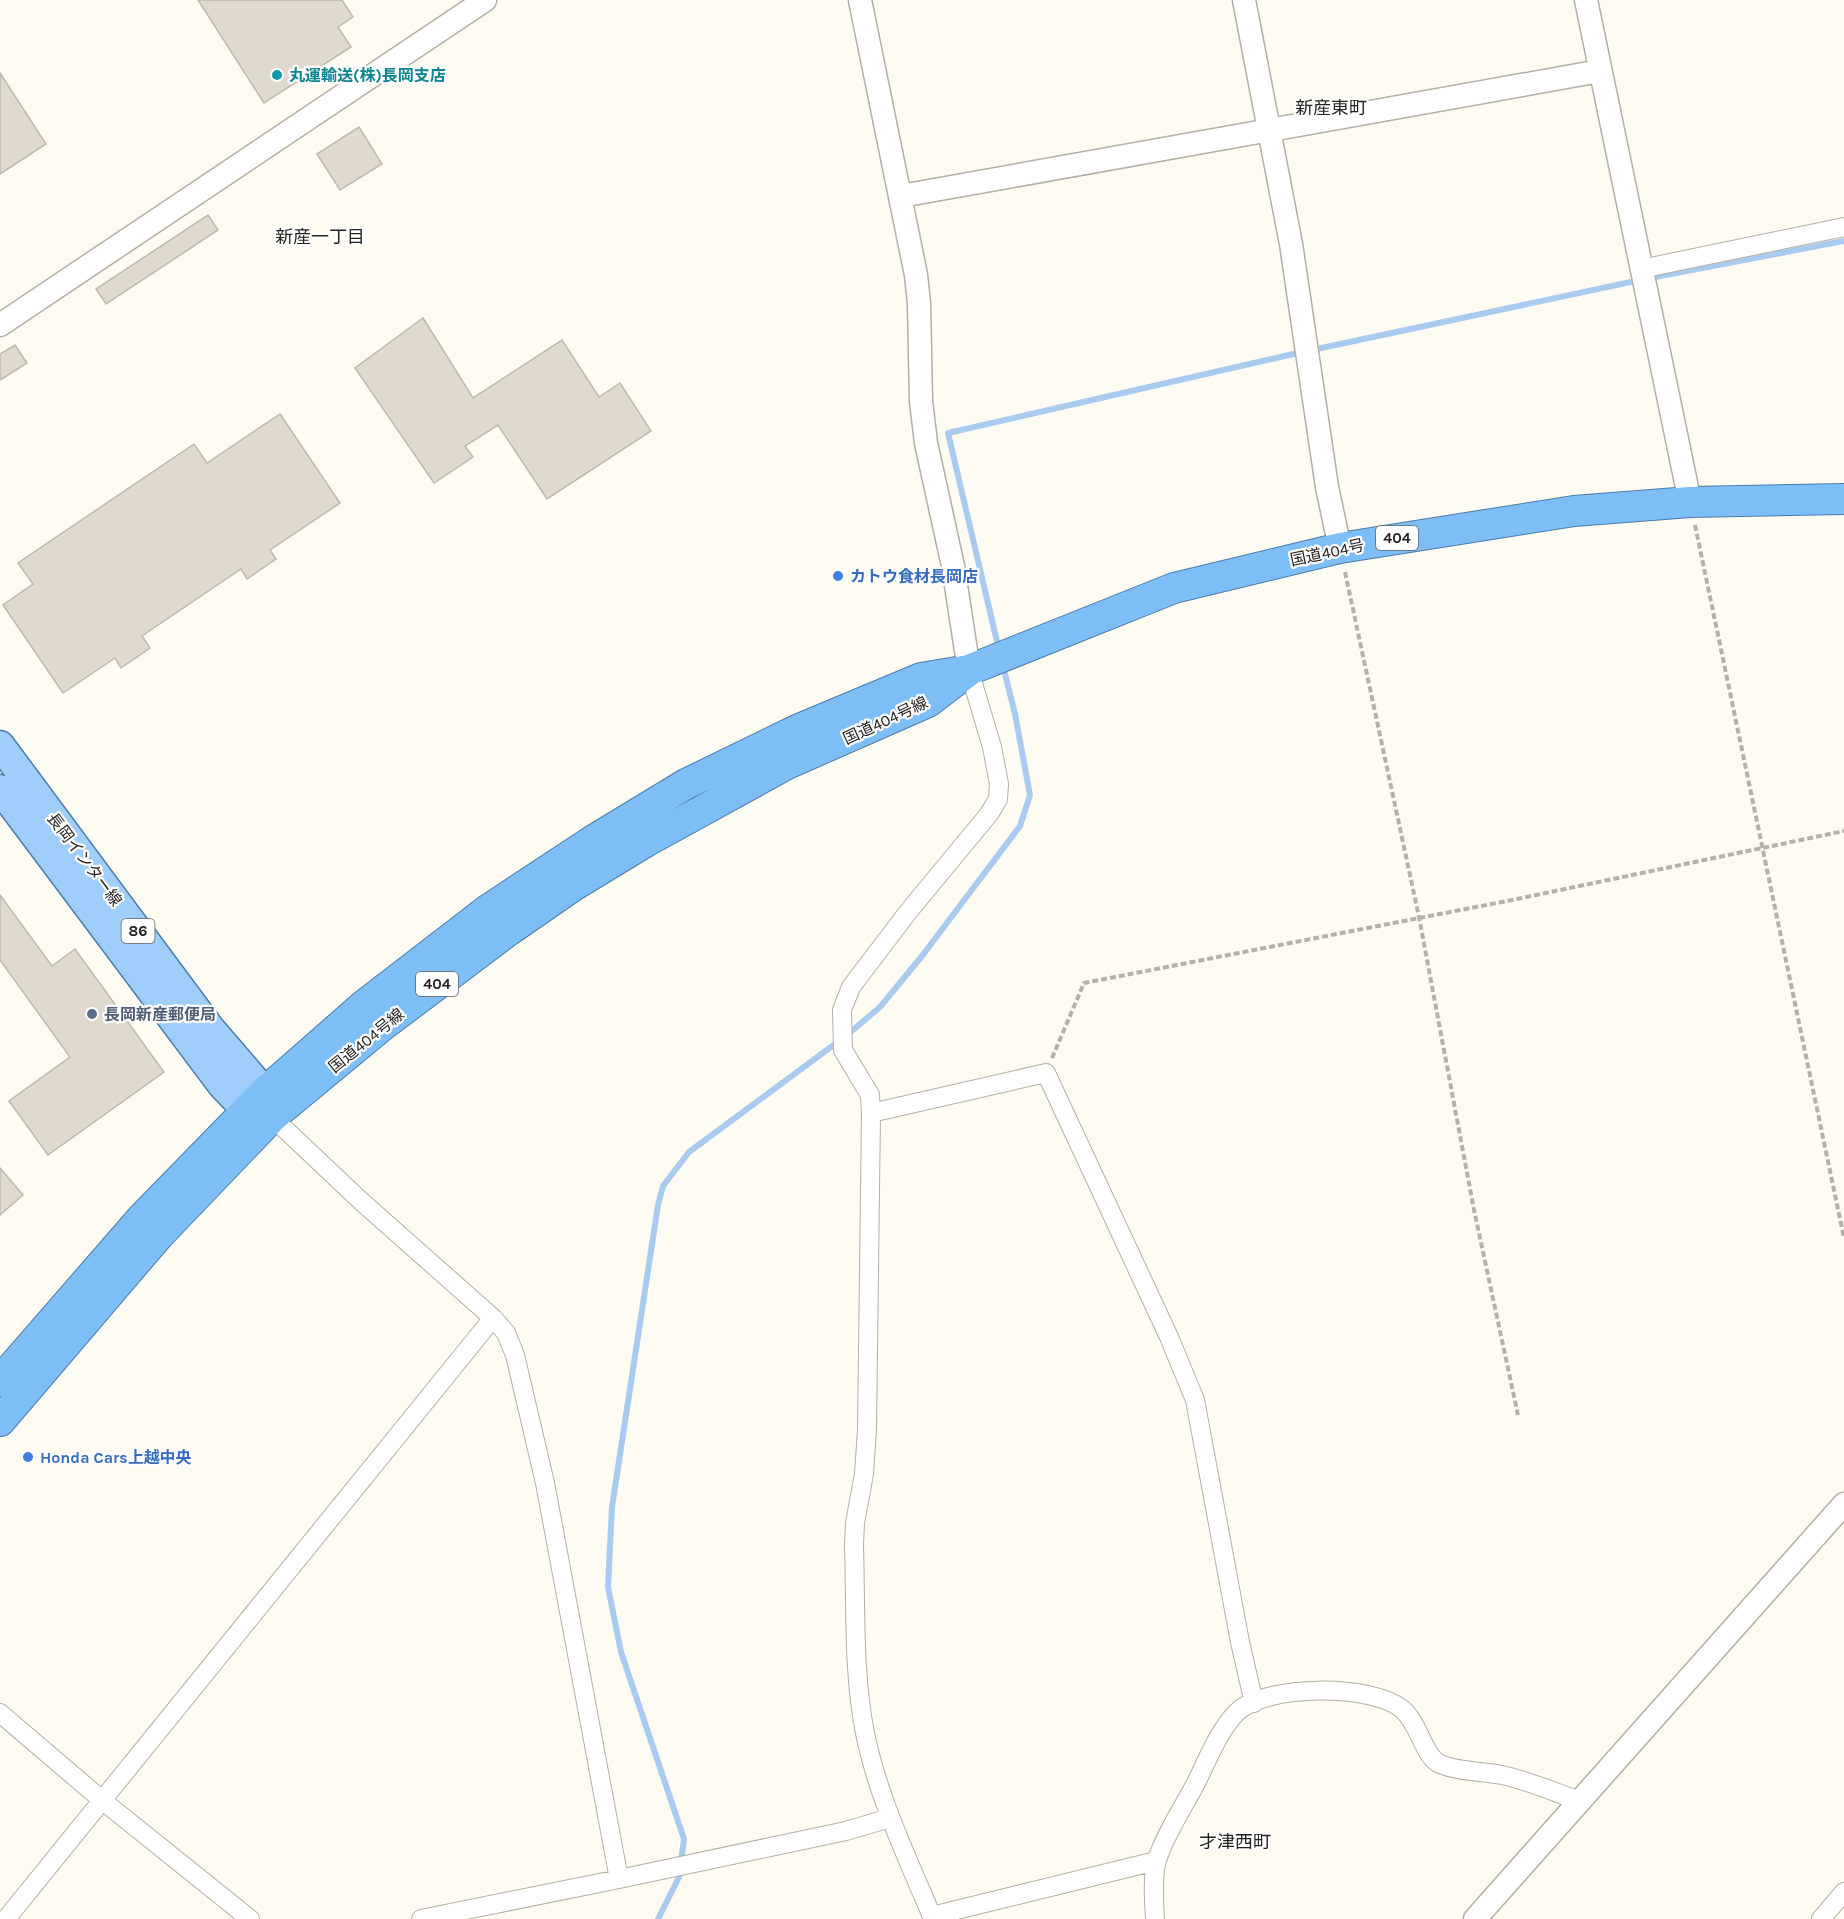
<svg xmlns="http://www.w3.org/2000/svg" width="1844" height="1919" font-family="Karla,'Noto Sans JP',sans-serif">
<rect width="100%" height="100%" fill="#fefbf3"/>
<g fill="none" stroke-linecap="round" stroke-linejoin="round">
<!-- stream -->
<path stroke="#aacbf0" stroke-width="6" d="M 1650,278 L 1844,241
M 1312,350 L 1640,280
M 999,650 L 948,433 L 1302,352
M 847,1035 L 880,1007 L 922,956 L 1020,826 L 1030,795 L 1015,714 L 1003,666
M 658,1919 L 679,1877 L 684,1839 L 621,1652 L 608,1587 L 612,1507 L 658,1205 L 663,1186 L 689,1152 L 839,1041"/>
</g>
<!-- building -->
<path fill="#dfdacd" stroke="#bfb9ac" stroke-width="1.5" d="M 198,0 L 342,0 L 353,17 L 338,27 L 351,47 L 264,103 Z
M 0,73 L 46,144 L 0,174 Z
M 359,127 L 382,164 L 340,190 L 317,154 Z
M 208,215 L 218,230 L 106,304 L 96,289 Z
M 423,318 L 473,398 L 562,340 L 599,397 L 620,383 L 651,431 L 547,499 L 498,425 L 465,446 L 473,457 L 434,483 L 355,368 Z
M 15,345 L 27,363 L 0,380 L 0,354 Z
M 280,414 L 340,503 L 270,550 L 276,559 L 247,579 L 241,569 L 142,636 L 150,648 L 121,668 L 115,658 L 63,693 L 3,605 L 33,584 L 18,563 L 194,444 L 207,463 Z
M 0,895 L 52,966 L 75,949 L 164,1072 L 48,1155 L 9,1101 L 70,1057 L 0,960 Z
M 0,1168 L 23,1195 L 0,1215 Z"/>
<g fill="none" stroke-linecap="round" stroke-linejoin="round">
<defs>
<path id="minor" d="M 1641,269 L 1844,227
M 871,1113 L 1046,1073 L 1169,1337 L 1195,1400 L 1240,1642 L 1254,1703
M 493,1318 L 506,1333 L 515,1355 L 545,1483 L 619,1879 L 846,1831 L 890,1818
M 0,1713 L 103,1801 L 250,1919
M 932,1916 L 1156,1861
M 6,1919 L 493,1318 L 362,1202 L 272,1117
M 421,1919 L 619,1879
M 933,1919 C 908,1859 878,1798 865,1733 C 853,1673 856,1607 854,1545 L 855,1523 L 864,1474 L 867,1430 L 871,1113 L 870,1095 L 843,1050 L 842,1010 L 851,987 L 908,912 L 989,814 L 998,799 L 999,784 L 992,747 L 969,670
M 1155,1919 C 1154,1902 1152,1876 1157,1860 C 1166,1832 1185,1805 1198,1779 C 1208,1758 1220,1729 1237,1712 C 1266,1684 1372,1684 1402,1709 C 1420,1724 1423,1756 1440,1764 C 1459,1772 1482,1771 1502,1775 C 1529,1781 1554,1792 1580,1801
M 1821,1919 L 1844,1892"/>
<path id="tertiary" d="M 860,0 L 916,275 L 919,303 L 921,401 L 926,443 L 953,566 L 969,670
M 1244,0 L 1291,244 L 1327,487 L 1340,548
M 1586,0 L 1690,502
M 901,196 L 1600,71
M 0,325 L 485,0
M 1475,1919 L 1844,1504"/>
<path id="primary" d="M 0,745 L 210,1028 L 265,1092 L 271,1114
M 0,789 L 222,1085 L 247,1111 L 270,1117"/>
<path id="trunk" d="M 0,1381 L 141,1219 L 265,1092 L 363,1006 L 489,909 L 592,841 L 686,784 L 799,729 L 921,678 L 969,670 L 1174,588 L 1340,548 L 1574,511 L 1690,502 L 1844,499
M 0,1421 L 158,1236 L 272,1117 L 382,1026 L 508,931 L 573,886 L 647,841 L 787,764 L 928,702 L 967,672"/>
</defs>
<!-- minor casing -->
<use href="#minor" stroke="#b5afa3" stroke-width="20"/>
<!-- tertiary casing -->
<use href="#tertiary" stroke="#b5afa3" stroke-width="25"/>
<!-- primary casing -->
<use href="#primary" stroke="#4a7caa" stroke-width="31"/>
<!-- trunk casing -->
<use href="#trunk" stroke="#4a7caa" stroke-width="32"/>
<!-- path -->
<path stroke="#b4b1aa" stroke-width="4" stroke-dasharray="6 3" stroke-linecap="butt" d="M 1695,525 L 1844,1238
M 1345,572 L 1419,917 L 1474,1210 L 1518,1415
M 1052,1058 L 1084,983 L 1512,900 L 1844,831"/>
<!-- minor -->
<use href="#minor" stroke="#fff" stroke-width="18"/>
<!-- tertiary -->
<use href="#tertiary" stroke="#fff" stroke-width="22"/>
<!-- primary -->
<use href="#primary" stroke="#9ecef9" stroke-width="28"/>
<!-- trunk -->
<use href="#trunk" stroke="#7ebef7" stroke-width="30"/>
</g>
<!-- markers -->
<circle fill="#0f9aa8" stroke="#fff" stroke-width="2" cx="277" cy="75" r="6"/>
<g fill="#3f7fe0" stroke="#fff" stroke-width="2">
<circle cx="838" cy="576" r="6"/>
<circle cx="28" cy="1457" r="6"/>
</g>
<circle fill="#5c6f8a" stroke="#fff" stroke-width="2" cx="92" cy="1014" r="6"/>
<g text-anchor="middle" stroke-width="4.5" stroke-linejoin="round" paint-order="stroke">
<!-- shield labels -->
<g fill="#fff" stroke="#666462" stroke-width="1.5">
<rect x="1376" y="526" width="42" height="24" rx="4.5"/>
<rect x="121.5" y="919" width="33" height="24" rx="4.5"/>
<rect x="416" y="972" width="42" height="24" rx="4.5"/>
</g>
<g font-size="15" font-weight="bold" fill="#24221e">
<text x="1397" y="543">404</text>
<text x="138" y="936">86</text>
<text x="437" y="989">404</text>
</g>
<!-- culture labels -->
<g font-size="16" font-weight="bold" fill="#0d838f" stroke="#fff" text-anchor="start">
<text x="289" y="81">丸運輸送(株)長岡支店</text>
</g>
<!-- street labels -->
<g font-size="16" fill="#24221e" stroke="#fff">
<text transform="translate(1327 552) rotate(-12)" y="6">国道404号</text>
<text transform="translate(885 720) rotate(-25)" y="6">国道404号線</text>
<text transform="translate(85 859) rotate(53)" y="6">長岡インター線</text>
<text transform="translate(366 1040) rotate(-39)" y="6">国道404号線</text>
</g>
<!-- shop labels -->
<g font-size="16" font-weight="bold" fill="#366cbe" stroke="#fff" text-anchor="start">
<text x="850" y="582">カトウ食材長岡店</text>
<text x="40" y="1463">Honda Cars上越中央</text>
</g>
<!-- service labels -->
<g font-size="16" font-weight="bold" fill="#4e5e75" stroke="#fff" text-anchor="start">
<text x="104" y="1020">長岡新産郵便局</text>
</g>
<!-- neighbourhood labels -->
<g font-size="18" fill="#24221e" stroke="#fff">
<text x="1331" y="114">新産東町</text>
<text x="320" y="243">新産一丁目</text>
<text x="1235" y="1848">才津西町</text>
</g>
</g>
</svg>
